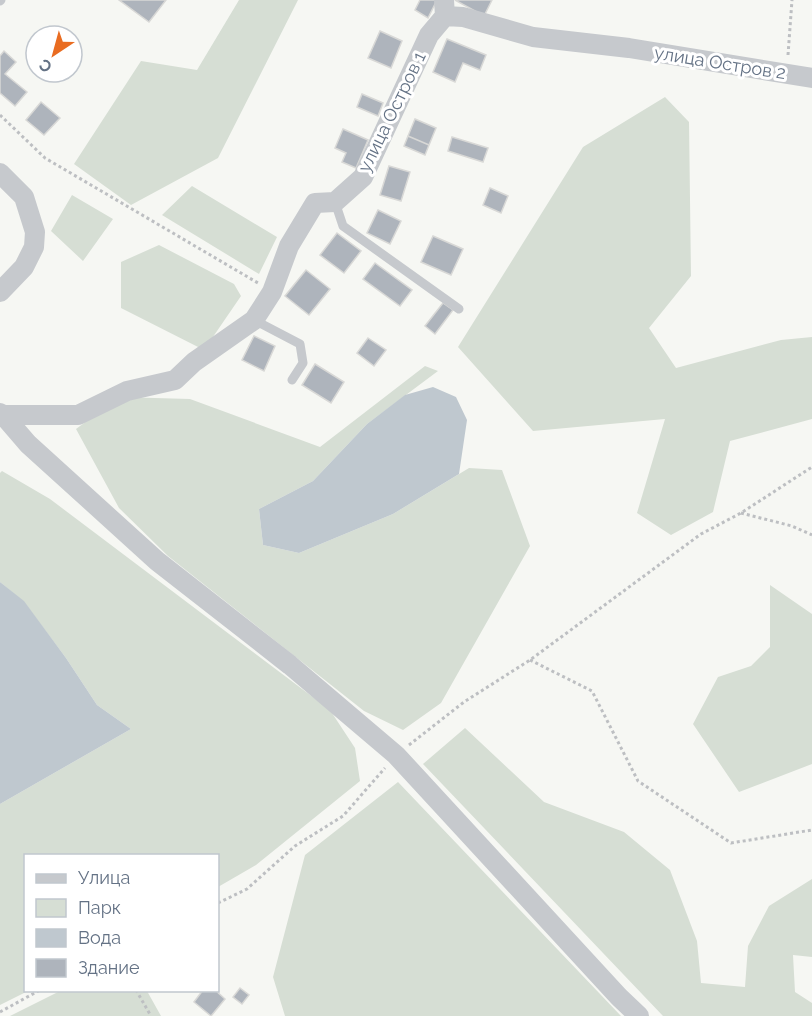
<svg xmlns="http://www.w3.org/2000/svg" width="812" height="1016" font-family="Raleway,sans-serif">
<rect width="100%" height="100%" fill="#f6f7f3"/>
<!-- green -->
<path fill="#d6ded4" d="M 239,0 L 298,0 L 218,158 L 131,205 L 74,164 L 141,61 L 197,70 Z
M 665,97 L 689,122 L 691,276 L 649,328 L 676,368 L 781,340 L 812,337 L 812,419 L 730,441 L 713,512 L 671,535 L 637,513 L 665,419 L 533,431 L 458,347 L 583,147 Z
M 192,186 L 277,237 L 259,274 L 162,215 Z
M 72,195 L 113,219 L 83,261 L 51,231 Z
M 159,245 L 234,284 L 241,296 L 204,350 L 121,308 L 121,262 Z
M 425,366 L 438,371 L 367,424 L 313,481 L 259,509 L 263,545 L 299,553 L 393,514 L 469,468 L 502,470 L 530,546 L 441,703 L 403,730 L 364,711 L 168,556 L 119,508 L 76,429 L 119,397 L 190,399 L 320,447 Z
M 2,471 L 50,499 L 330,710 L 355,748 L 360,781 L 256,865 L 218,887 L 218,856 L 26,856 L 26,990 L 28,991 L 0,1005 L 0,804 L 131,729 L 97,705 L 66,658 L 24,602 L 0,582 L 0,473 Z
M 770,585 L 812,614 L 812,764 L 739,792 L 693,724 L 718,677 L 751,666 L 770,647 Z
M 465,728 L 544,802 L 624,832 L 670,870 L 697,941 L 701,983 L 745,987 L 748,946 L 769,906 L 812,879 L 812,957 L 793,955 L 795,992 L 812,1003 L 812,1016 L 663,1016 L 423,764 Z
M 398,782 L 621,1016 L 285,1016 L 273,977 L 305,855 Z
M 60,991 L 147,991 L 161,1016 L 10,1016 Z"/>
<!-- water -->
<path fill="#bfc8cf" d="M 433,387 L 456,397 L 467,420 L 459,474 L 393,514 L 299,553 L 263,545 L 259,509 L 313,481 L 367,424 L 405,395 Z
M 0,582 L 24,601 L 66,658 L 97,705 L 131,729 L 0,804 Z"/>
<!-- building -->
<path fill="#aeb4bc" stroke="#d8d8d6" stroke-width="1.5" d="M 119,0 L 166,0 L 149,22 Z
M 420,0 L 437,0 L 428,18 L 415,10 Z
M 455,0 L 492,0 L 484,16 Z
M 380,31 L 402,41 L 391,68 L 368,58 Z
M 447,39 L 486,55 L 480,70 L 463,63 L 455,82 L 433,72 Z
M 4,51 L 16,62 L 5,74 L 27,92 L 15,106 L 0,93 L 0,56 Z
M 362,94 L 383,103 L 378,116 L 357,107 Z
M 41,102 L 60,118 L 44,135 L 26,120 Z
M 415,119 L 436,128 L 429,145 L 408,136 Z
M 343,129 L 368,140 L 356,168 L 342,162 L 346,153 L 335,148 Z
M 408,136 L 429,145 L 425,155 L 404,146 Z
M 452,137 L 488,148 L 483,162 L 448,151 Z
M 389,166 L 410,172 L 401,201 L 380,195 Z
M 490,188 L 508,196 L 501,213 L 483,205 Z
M 378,210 L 401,221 L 390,244 L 367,233 Z
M 337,233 L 361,251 L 344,273 L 320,255 Z
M 433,236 L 463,249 L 451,275 L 421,262 Z
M 375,263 L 412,290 L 400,306 L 363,279 Z
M 306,270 L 330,289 L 309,315 L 285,296 Z
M 443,303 L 453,310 L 435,334 L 425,326 Z
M 254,336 L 275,346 L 264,371 L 242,360 Z
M 368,338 L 386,350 L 374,366 L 357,353 Z
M 315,364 L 344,382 L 331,403 L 302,385 Z
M 240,988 L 249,995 L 242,1004 L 233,997 Z
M 203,990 L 215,990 L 225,999 L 211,1016 L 194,1002 Z"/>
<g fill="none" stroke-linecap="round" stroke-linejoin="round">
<!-- path -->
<path stroke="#bdbfc2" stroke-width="3" stroke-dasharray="3 3" stroke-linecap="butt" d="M 788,55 L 792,0
M 0,115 L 45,158 L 258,283
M 741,513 L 792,526 L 812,535
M 530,660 L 592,691 L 638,781 L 731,843 L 812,830
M 409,745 L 464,702 L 530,660 L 701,534 L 741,513 L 812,467
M 218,903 L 247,889 L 295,846 L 343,816 L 385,768
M 136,990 L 151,1016
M 0,1012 L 40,990"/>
<!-- service -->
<path stroke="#c6c9cd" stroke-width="9" d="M 0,1 L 1,0
M 335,202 L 343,226 L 459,309
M 254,320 L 300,344 L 303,363 L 292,380"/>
<!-- minor -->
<path stroke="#c6c9cd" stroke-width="20" d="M 444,0 L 445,16 L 463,17 L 533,37 L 629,48 L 812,78
M 0,173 L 24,197 L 35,232 L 34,247 L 24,267 L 0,292
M 0,413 L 3,415 L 78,415 L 127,391 L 175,380 L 194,362 L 254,320 L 272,292 L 289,246 L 315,203 L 335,202 L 363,177 L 429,35 L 445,16
M 3,415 L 28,444 L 157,561 L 290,665 L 396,755 L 619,997 L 639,1016"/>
</g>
<g text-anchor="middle" stroke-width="6" stroke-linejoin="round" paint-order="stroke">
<!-- street labels -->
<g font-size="18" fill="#647285" stroke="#fff">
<text transform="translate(720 63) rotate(9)" y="6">улица Остров 2</text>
<text transform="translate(392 112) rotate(-64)" y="6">улица Остров 1</text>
</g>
</g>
<!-- legend -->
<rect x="24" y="854" width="195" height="138" fill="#ffffff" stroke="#c1c7ce" stroke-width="1.5"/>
<rect x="36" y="874" width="30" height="9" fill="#c6c9cd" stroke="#c1c7ce" stroke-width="1.5"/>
<text x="78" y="884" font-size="18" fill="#647285">Улица</text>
<rect x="36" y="899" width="30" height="18" fill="#d6ded4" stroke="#c1c7ce" stroke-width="1.5"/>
<text x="78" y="914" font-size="18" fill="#647285">Парк</text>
<rect x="36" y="929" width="30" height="18" fill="#bfc8cf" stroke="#c1c7ce" stroke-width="1.5"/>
<text x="78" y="944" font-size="18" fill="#647285">Вода</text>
<rect x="36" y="959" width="30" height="18" fill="#aeb4bc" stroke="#c1c7ce" stroke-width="1.5"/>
<text x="78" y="974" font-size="18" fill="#647285">Здание</text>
<!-- north arrow -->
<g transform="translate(54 54) rotate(216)"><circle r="28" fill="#ffffff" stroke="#c1c7ce" stroke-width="1.5"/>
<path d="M0-4.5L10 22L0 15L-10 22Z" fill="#e96c21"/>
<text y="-9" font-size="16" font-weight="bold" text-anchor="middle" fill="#647285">С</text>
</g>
</svg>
